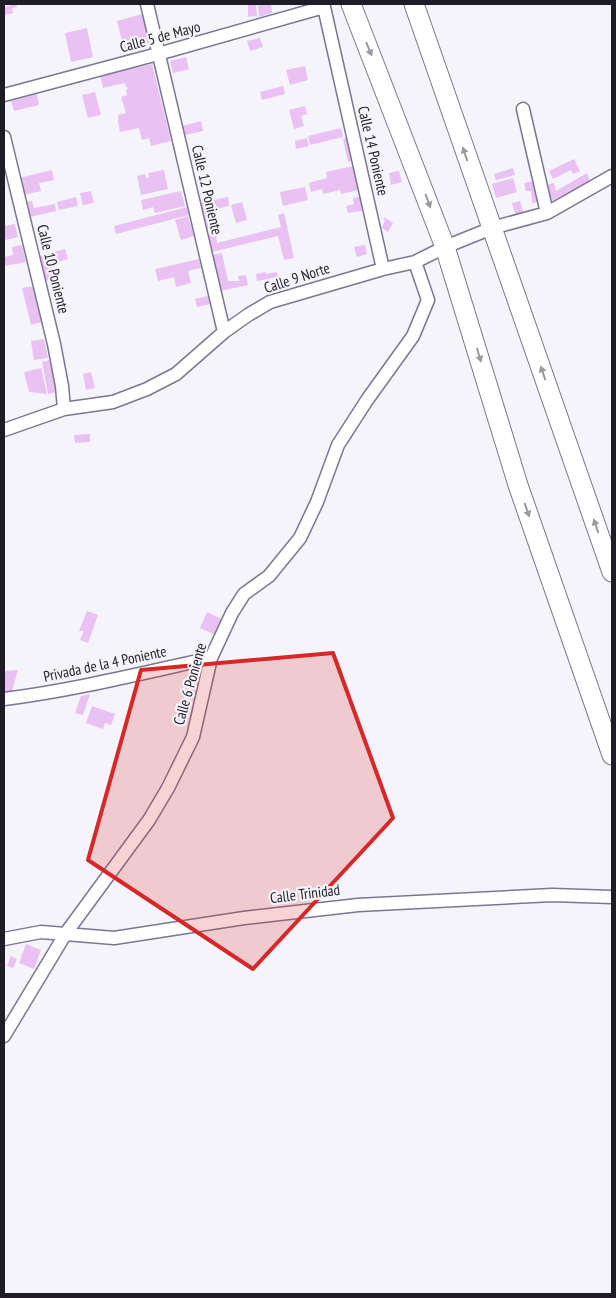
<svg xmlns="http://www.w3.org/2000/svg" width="616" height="1298" font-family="'PT Sans Narrow',sans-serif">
<rect width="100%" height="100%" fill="#f5f4fa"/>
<!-- building -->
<path fill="#e9c1f3" d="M 16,4 L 17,7 L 12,8 L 13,13 L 4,15 L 4,7 Z
M 248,4 L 256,4 L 257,16 L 248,17 Z
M 258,4 L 271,4 L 272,13 L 259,17 Z
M 146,13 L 153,41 L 124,49 L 117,21 Z
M 87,28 L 93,57 L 71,62 L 65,33 Z
M 260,38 L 263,47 L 250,51 L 247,41 Z
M 186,57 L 189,69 L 173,73 L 170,61 Z
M 152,64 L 171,141 L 151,146 L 149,138 L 142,140 L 139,128 L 120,132 L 118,121 L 118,115 L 126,113 L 121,97 L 127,95 L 126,90 L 129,88 L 126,87 L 125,83 L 103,88 L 100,76 Z
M 305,66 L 308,80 L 290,85 L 286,70 Z
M 283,86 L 285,94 L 262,100 L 260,92 Z
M 95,92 L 101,115 L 88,118 L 82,95 Z
M 37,94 L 39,105 L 14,111 L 11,101 Z
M 305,106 L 307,114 L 301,116 L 304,126 L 294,129 L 289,110 Z
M 201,121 L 203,131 L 185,135 L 182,126 Z
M 341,128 L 343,137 L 310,145 L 308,136 Z
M 348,137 L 353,160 L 348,162 L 343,139 Z
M 307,138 L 309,146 L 296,149 L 295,141 Z
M 574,159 L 580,171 L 573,174 L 571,170 L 553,179 L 549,171 Z
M 358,165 L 363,189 L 341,194 L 340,190 L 323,194 L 322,189 L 311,192 L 309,183 L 327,178 L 326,172 Z
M 513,168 L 515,175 L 496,180 L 494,174 Z
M 52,170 L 54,180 L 39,183 L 41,191 L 23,195 L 19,178 Z
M 164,170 L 168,189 L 141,195 L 137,176 L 145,174 L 146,178 L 149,178 L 148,173 Z
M 399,171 L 402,182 L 391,185 L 389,173 Z
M 587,173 L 590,181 L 552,201 L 547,185 L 554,183 L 556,191 Z
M 513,178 L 517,192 L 496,198 L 492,184 Z
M 537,180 L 540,192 L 536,192 L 538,202 L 532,203 L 531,191 L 526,191 L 524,183 Z
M 305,187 L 308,200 L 283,206 L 280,192 Z
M 91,191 L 94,203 L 83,205 L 80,193 Z
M 181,191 L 185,206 L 155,213 L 153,207 L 143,210 L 141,200 Z
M 362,196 L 364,204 L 362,211 L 348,213 L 346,206 L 354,204 L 353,198 Z
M 76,197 L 78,206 L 59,210 L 57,202 Z
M 228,197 L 229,206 L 210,210 L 211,217 L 214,216 L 215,220 L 218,219 L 220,226 L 206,230 L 200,203 Z
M 32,201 L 34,208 L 55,204 L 56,211 L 30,217 L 26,202 Z
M 520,201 L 524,214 L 516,216 L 512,203 Z
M 242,202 L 247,220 L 236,223 L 231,205 Z
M 187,207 L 189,215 L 116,234 L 114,226 Z
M 284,213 L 294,258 L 284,260 L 278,236 L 212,252 L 207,234 L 215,232 L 217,243 L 281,227 L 278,215 Z
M 188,216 L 194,236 L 181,240 L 175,220 Z
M 384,217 L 393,223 L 388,232 L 382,228 L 385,220 L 383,219 Z
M 15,224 L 18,237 L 5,240 L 4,226 Z
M 22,245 L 26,262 L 4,266 L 4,257 L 13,255 L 12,247 Z
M 365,245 L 367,254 L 357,257 L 354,247 Z
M 65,249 L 68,259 L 54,263 L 58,278 L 46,281 L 39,256 Z
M 222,253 L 228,281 L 239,281 L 238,276 L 246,275 L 248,285 L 220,291 L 212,255 Z
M 199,259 L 201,268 L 188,271 L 191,283 L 176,287 L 174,277 L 158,281 L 155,269 Z
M 266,272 L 266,274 L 277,272 L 278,277 L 257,281 L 256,274 Z
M 34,286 L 42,322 L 31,325 L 22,288 Z
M 208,296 L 210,304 L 197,307 L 195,299 Z
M 44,339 L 48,358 L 34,360 L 31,341 Z
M 50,360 L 57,392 L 48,394 L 42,362 Z
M 41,368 L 47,394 L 29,392 L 24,372 Z
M 91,372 L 95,388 L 86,390 L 83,374 Z
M 90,434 L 90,442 L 75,443 L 74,435 Z
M 87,611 L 98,615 L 88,643 L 80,640 L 84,631 L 79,631 Z
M 207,612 L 222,619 L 216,635 L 200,628 Z
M 18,670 L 12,691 L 4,692 L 4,671 Z
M 90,694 L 83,715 L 75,713 L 81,696 Z
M 92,706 L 115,714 L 111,725 L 105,723 L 103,729 L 86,723 Z
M 26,944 L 41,950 L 34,969 L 19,963 Z
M 11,956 L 17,959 L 13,968 L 7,966 Z"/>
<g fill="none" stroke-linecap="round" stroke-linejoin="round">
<defs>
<path id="minor" d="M 147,4 L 224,332
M 4,95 L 158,54 L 324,7 L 383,269
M 523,109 L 547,213
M 4,137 L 54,344 L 62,386 L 64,409
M 4,430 L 64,409 L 113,402 L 147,389 L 176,374 L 224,332 L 248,315 L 270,302 L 383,269 L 415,262 L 445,247 L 492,228 L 547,213 L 612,176
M 4,699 C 74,690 143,673 211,658
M 4,939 L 41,932 L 114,938 L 244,918 L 358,905 L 552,895 L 612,897
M 4,1036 L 66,933 L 149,820 L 168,788 L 193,737 L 211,658 L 232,613 L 244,594 L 269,576 L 300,538 L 317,502 L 338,445 L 367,400 L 413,336 L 428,300 L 415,262"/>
<path id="highway" d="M 351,4 L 445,247 L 518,485 L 612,755
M 414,4 L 612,572"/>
</defs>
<!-- minor casing -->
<use href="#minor" stroke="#7d7692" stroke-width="15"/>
<!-- highway casing -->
<use href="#highway" stroke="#7d7692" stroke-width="21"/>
<!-- minor -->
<use href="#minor" stroke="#fff" stroke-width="12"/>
<!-- highway -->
<use href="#highway" stroke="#fff" stroke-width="19"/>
</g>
<!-- one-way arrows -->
<defs><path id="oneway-solid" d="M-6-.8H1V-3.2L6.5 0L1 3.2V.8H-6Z" transform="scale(1.25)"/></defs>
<g fill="#9a999e">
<use href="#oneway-solid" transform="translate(369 49) rotate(68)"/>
<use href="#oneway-solid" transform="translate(465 154) rotate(-109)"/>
<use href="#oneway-solid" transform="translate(428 201) rotate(70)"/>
<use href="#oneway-solid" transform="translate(479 355) rotate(73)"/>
<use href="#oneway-solid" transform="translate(543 373) rotate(-109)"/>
<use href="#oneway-solid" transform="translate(527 510) rotate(71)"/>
<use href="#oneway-solid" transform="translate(596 526) rotate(-109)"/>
</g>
<!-- marked area -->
<path fill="#d62828" fill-opacity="0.2" stroke="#d62828" stroke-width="4" stroke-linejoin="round" d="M 333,653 L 393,818 L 253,969 L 88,860 L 141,670 Z"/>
<g text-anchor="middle" stroke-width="4.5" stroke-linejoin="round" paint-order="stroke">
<!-- street labels -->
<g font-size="15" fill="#1f1c27" stroke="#f5f4fa">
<text transform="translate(160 37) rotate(-15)" y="5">Calle 5 de Mayo</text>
<text transform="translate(373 151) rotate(77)" y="5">Calle 14 Poniente</text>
<text transform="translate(207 190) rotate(77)" y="5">Calle 12 Poniente</text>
<text transform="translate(53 269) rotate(76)" y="5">Calle 10 Poniente</text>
<text transform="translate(297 278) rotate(-18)" y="5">Calle 9 Norte</text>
<text transform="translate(105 664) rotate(-12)" y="5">Privada de la 4 Poniente</text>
<text transform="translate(190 684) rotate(-74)" y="5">Calle 6 Poniente</text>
<text transform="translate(305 894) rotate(-7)" y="5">Calle Trinidad</text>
</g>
</g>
<!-- border -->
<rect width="616" height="1298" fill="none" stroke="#1f1c27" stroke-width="10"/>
</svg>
